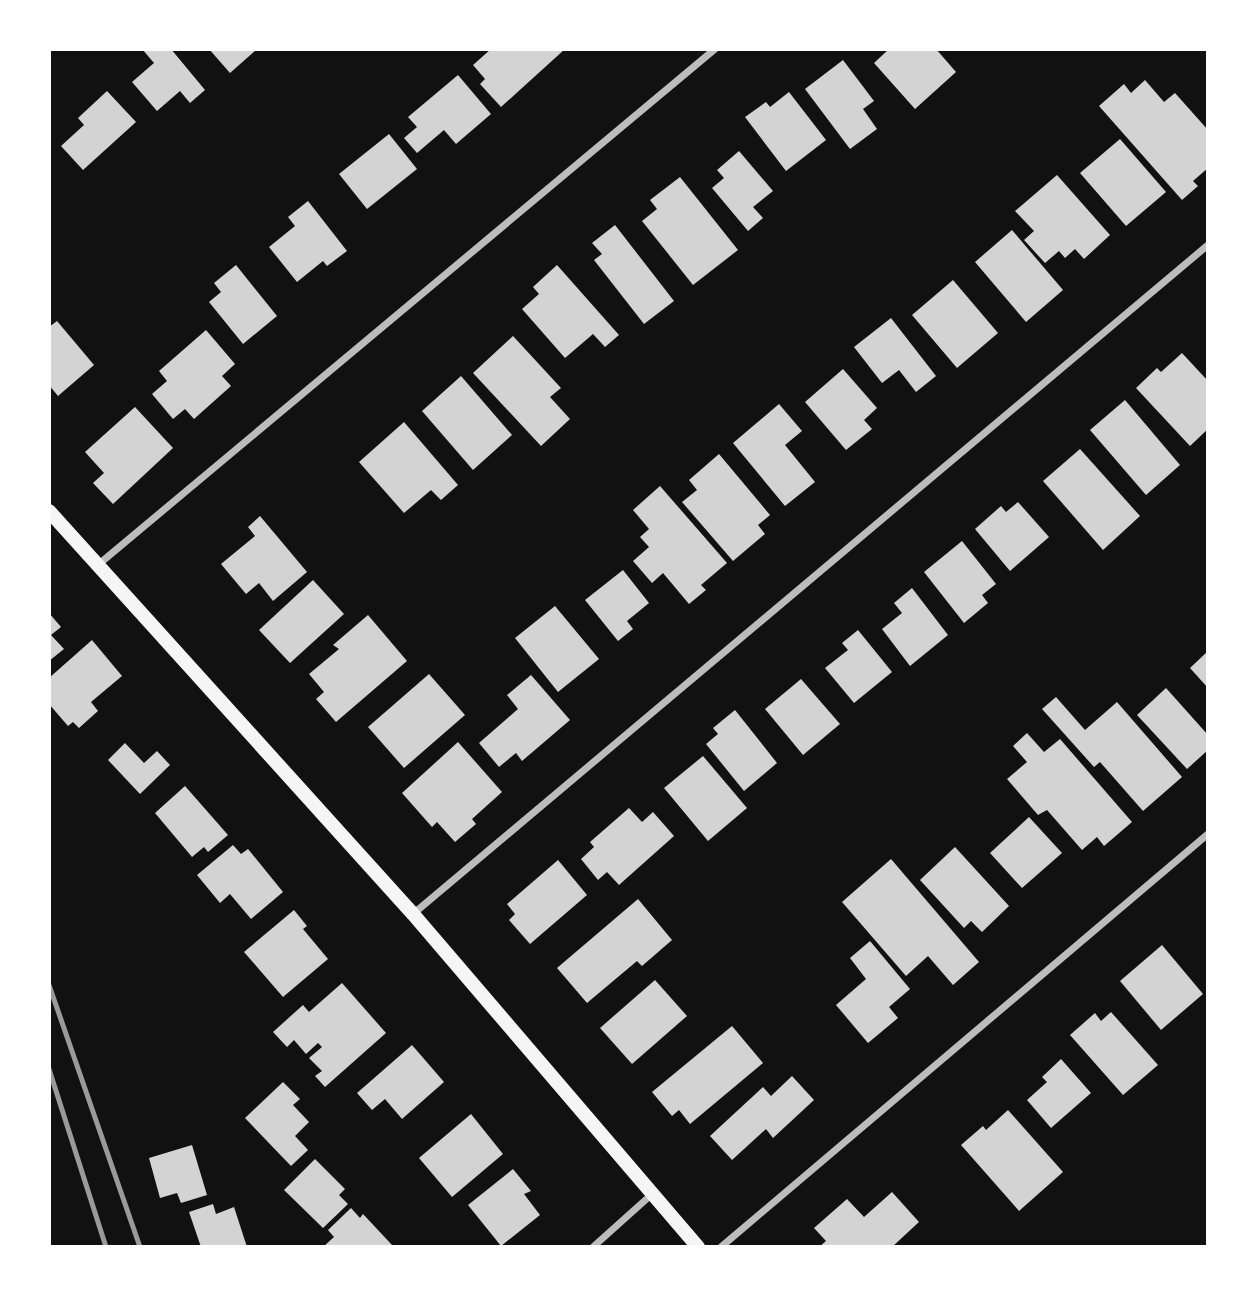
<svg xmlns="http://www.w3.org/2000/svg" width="1257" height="1296" font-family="'Zilla Slab',serif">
<rect width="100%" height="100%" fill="#111"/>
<!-- building -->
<path fill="#d3d3d3" d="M 142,49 L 171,49 L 205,90 L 190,103 L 180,91 L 157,111 L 132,82 L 154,63 Z
M 209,49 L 257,49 L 230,73 Z
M 491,49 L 565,49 L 501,107 L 480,84 L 485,79 L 473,65 Z
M 889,49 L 936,49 L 956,72 L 915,109 L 874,63 Z
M 843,60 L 874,101 L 863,109 L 877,129 L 850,149 L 805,89 Z
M 458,75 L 491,114 L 456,144 L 444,130 L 417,153 L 404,138 L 417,127 L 408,117 Z
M 1145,80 L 1164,102 L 1175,93 L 1208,130 L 1208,168 L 1193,181 L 1198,186 L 1182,200 L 1099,106 L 1124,84 L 1131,93 Z
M 107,91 L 136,122 L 83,170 L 61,146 L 84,125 L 78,118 Z
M 789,92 L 826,140 L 786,171 L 745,117 L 766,102 L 770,107 Z
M 389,134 L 417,169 L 367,209 L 339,174 Z
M 1120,139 L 1166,192 L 1126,226 L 1080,173 Z
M 739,151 L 773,191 L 753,207 L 763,218 L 748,231 L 712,188 L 724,178 L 717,170 Z
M 1057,175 L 1110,235 L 1084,259 L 1075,249 L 1065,258 L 1059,251 L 1045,263 L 1024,240 L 1034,231 L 1015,211 Z
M 680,177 L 738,250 L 693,285 L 642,221 L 657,209 L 650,200 Z
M 308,201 L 347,251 L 327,266 L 323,261 L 297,282 L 269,247 L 295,226 L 288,217 Z
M 615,225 L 674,301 L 644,324 L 594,260 L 602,254 L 592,243 Z
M 1012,230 L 1063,290 L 1026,322 L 975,262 Z
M 236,265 L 277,316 L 243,344 L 209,302 L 221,292 L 214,283 Z
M 557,265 L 619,335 L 605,347 L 593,334 L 565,358 L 522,309 L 539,294 L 533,287 Z
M 953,280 L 998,333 L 957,368 L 912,315 Z
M 891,318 L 936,376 L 916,392 L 899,370 L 882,383 L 854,347 Z
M 57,321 L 94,365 L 58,396 L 49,385 L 49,327 Z
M 206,330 L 235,364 L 222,376 L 231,386 L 194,419 L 185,409 L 173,419 L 152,394 L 167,381 L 159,371 Z
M 513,336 L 561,388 L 550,397 L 570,419 L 541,446 L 473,373 Z
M 1182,353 L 1208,381 L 1208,429 L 1190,446 L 1136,388 L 1157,368 L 1161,372 Z
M 843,369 L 877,408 L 864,420 L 872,429 L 846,450 L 805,402 Z
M 461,376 L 512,435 L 473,470 L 422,411 Z
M 1125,400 L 1180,465 L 1146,495 L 1090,430 Z
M 779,404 L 802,431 L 785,445 L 815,482 L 785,506 L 733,443 Z
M 135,407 L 173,448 L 113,504 L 93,483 L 104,473 L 85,452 Z
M 404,422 L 458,485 L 441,500 L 431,490 L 404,513 L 359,462 Z
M 1080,449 L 1140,516 L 1103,550 L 1043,481 Z
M 719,454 L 770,515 L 758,525 L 765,534 L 733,561 L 682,502 L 697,490 L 689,480 Z
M 660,486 L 727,563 L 701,585 L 706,590 L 689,604 L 663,573 L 652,583 L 633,561 L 649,547 L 640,537 L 649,529 L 633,510 Z
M 1018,502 L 1049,537 L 1010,571 L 975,529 L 1001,506 L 1006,512 Z
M 260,516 L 307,572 L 273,601 L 259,583 L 246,594 L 221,564 L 255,536 L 248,527 Z
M 962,541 L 996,584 L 982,595 L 988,603 L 964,623 L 924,572 Z
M 623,570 L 649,603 L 627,621 L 633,629 L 618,641 L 585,600 Z
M 313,580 L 344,614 L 290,663 L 259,630 Z
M 912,588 L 948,635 L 910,666 L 882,629 L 902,613 L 894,603 Z
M 555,606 L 599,659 L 558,692 L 515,638 Z
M 49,613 L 61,627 L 51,635 L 64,649 L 49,661 Z
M 368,615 L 407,661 L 336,722 L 316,699 L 324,692 L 309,674 L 339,649 L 333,645 Z
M 858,630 L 892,672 L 854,703 L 825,668 L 848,650 L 842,643 Z
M 92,640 L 122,676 L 91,702 L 98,711 L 79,728 L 73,722 L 68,726 L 49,704 L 49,678 Z
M 1208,651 L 1208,688 L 1190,668 Z
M 429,674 L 465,715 L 404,768 L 368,727 Z
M 531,675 L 570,720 L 522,761 L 516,753 L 499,767 L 479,743 L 518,709 L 507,695 Z
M 801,679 L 840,724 L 803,755 L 765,709 Z
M 1166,688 L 1208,735 L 1208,750 L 1187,769 L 1137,715 Z
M 1056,697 L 1085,730 L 1117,702 L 1182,777 L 1143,811 L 1100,762 L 1094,767 L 1042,709 Z
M 735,710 L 777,763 L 744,791 L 706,744 L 718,734 L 713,728 Z
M 1027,733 L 1044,752 L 1060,739 L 1132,822 L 1104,846 L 1097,837 L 1082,850 L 1047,810 L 1038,815 L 1007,779 L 1027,762 L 1013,746 Z
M 458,742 L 502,792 L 472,819 L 476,824 L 455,842 L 437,822 L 432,827 L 402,793 Z
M 125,743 L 144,763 L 157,751 L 170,765 L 140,794 L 108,760 Z
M 703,756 L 747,808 L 708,841 L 664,788 Z
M 185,786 L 228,835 L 208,852 L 204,847 L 192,857 L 155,813 Z
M 629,808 L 642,822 L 653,812 L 674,836 L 619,885 L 607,872 L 598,880 L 581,859 L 594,847 L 590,842 Z
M 1029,817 L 1062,853 L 1022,888 L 990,853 Z
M 233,845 L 241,854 L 248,849 L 283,892 L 251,919 L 230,894 L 220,903 L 197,875 Z
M 955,847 L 1009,906 L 982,932 L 971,921 L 964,928 L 920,880 Z
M 891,859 L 979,962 L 953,985 L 928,956 L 906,976 L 842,902 Z
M 558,860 L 587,895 L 530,944 L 509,920 L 515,914 L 507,904 Z
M 638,899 L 672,940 L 642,966 L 637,961 L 587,1003 L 557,968 Z
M 294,910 L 307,926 L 303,929 L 328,959 L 283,997 L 244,952 Z
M 870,941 L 910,989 L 889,1007 L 898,1018 L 868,1043 L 836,1005 L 866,979 L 850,958 Z
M 1162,945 L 1203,994 L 1161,1030 L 1120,981 Z
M 655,980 L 687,1016 L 632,1064 L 600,1028 Z
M 342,983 L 386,1033 L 325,1087 L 315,1076 L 322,1071 L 309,1058 L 322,1047 L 318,1043 L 306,1054 L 294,1040 L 287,1047 L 273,1032 L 303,1005 L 309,1012 Z
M 1111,1012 L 1158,1065 L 1123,1095 L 1070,1035 L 1095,1013 L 1101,1021 Z
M 732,1026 L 763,1063 L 690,1124 L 679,1110 L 672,1116 L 652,1092 Z
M 412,1045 L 444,1082 L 402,1119 L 385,1099 L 372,1110 L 357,1093 Z
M 1061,1059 L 1091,1093 L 1051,1128 L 1027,1100 L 1047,1082 L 1042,1077 Z
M 792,1076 L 814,1100 L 773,1138 L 766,1129 L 732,1160 L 710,1136 L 763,1087 L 771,1096 Z
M 283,1082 L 300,1099 L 293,1105 L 309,1122 L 295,1136 L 308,1150 L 291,1166 L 245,1118 Z
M 1008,1110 L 1063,1172 L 1019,1211 L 961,1145 L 983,1126 L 986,1130 Z
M 471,1114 L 503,1154 L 452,1197 L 419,1158 Z
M 192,1145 L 207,1195 L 181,1203 L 177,1193 L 160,1198 L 149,1158 Z
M 315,1159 L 345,1189 L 339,1195 L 348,1204 L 323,1228 L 284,1190 Z
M 513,1169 L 531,1191 L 524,1194 L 540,1215 L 501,1246 L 468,1205 Z
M 892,1192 L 919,1222 L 892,1247 L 819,1247 L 826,1241 L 814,1228 L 847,1199 L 864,1217 Z
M 213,1204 L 216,1214 L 234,1207 L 247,1247 L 201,1247 L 189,1212 Z
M 351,1208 L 360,1218 L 363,1214 L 392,1245 L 323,1247 L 334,1237 L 328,1230 Z"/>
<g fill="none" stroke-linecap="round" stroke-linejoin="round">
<!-- minor -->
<path stroke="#bcbcbc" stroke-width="7" d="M 99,564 L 715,49
M 413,914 L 1208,245
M 593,1247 L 651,1195
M 721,1247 L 1208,834"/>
<!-- secondary -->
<path stroke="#f5f5f5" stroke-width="14" d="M 49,511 L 413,914 L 698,1247"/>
<!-- rail -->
<path stroke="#9a9a9a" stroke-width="5" d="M 49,985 L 140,1247
M 49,1069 L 106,1247"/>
</g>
<!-- border -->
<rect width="1257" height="1296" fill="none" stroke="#ffffff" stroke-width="102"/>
</svg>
